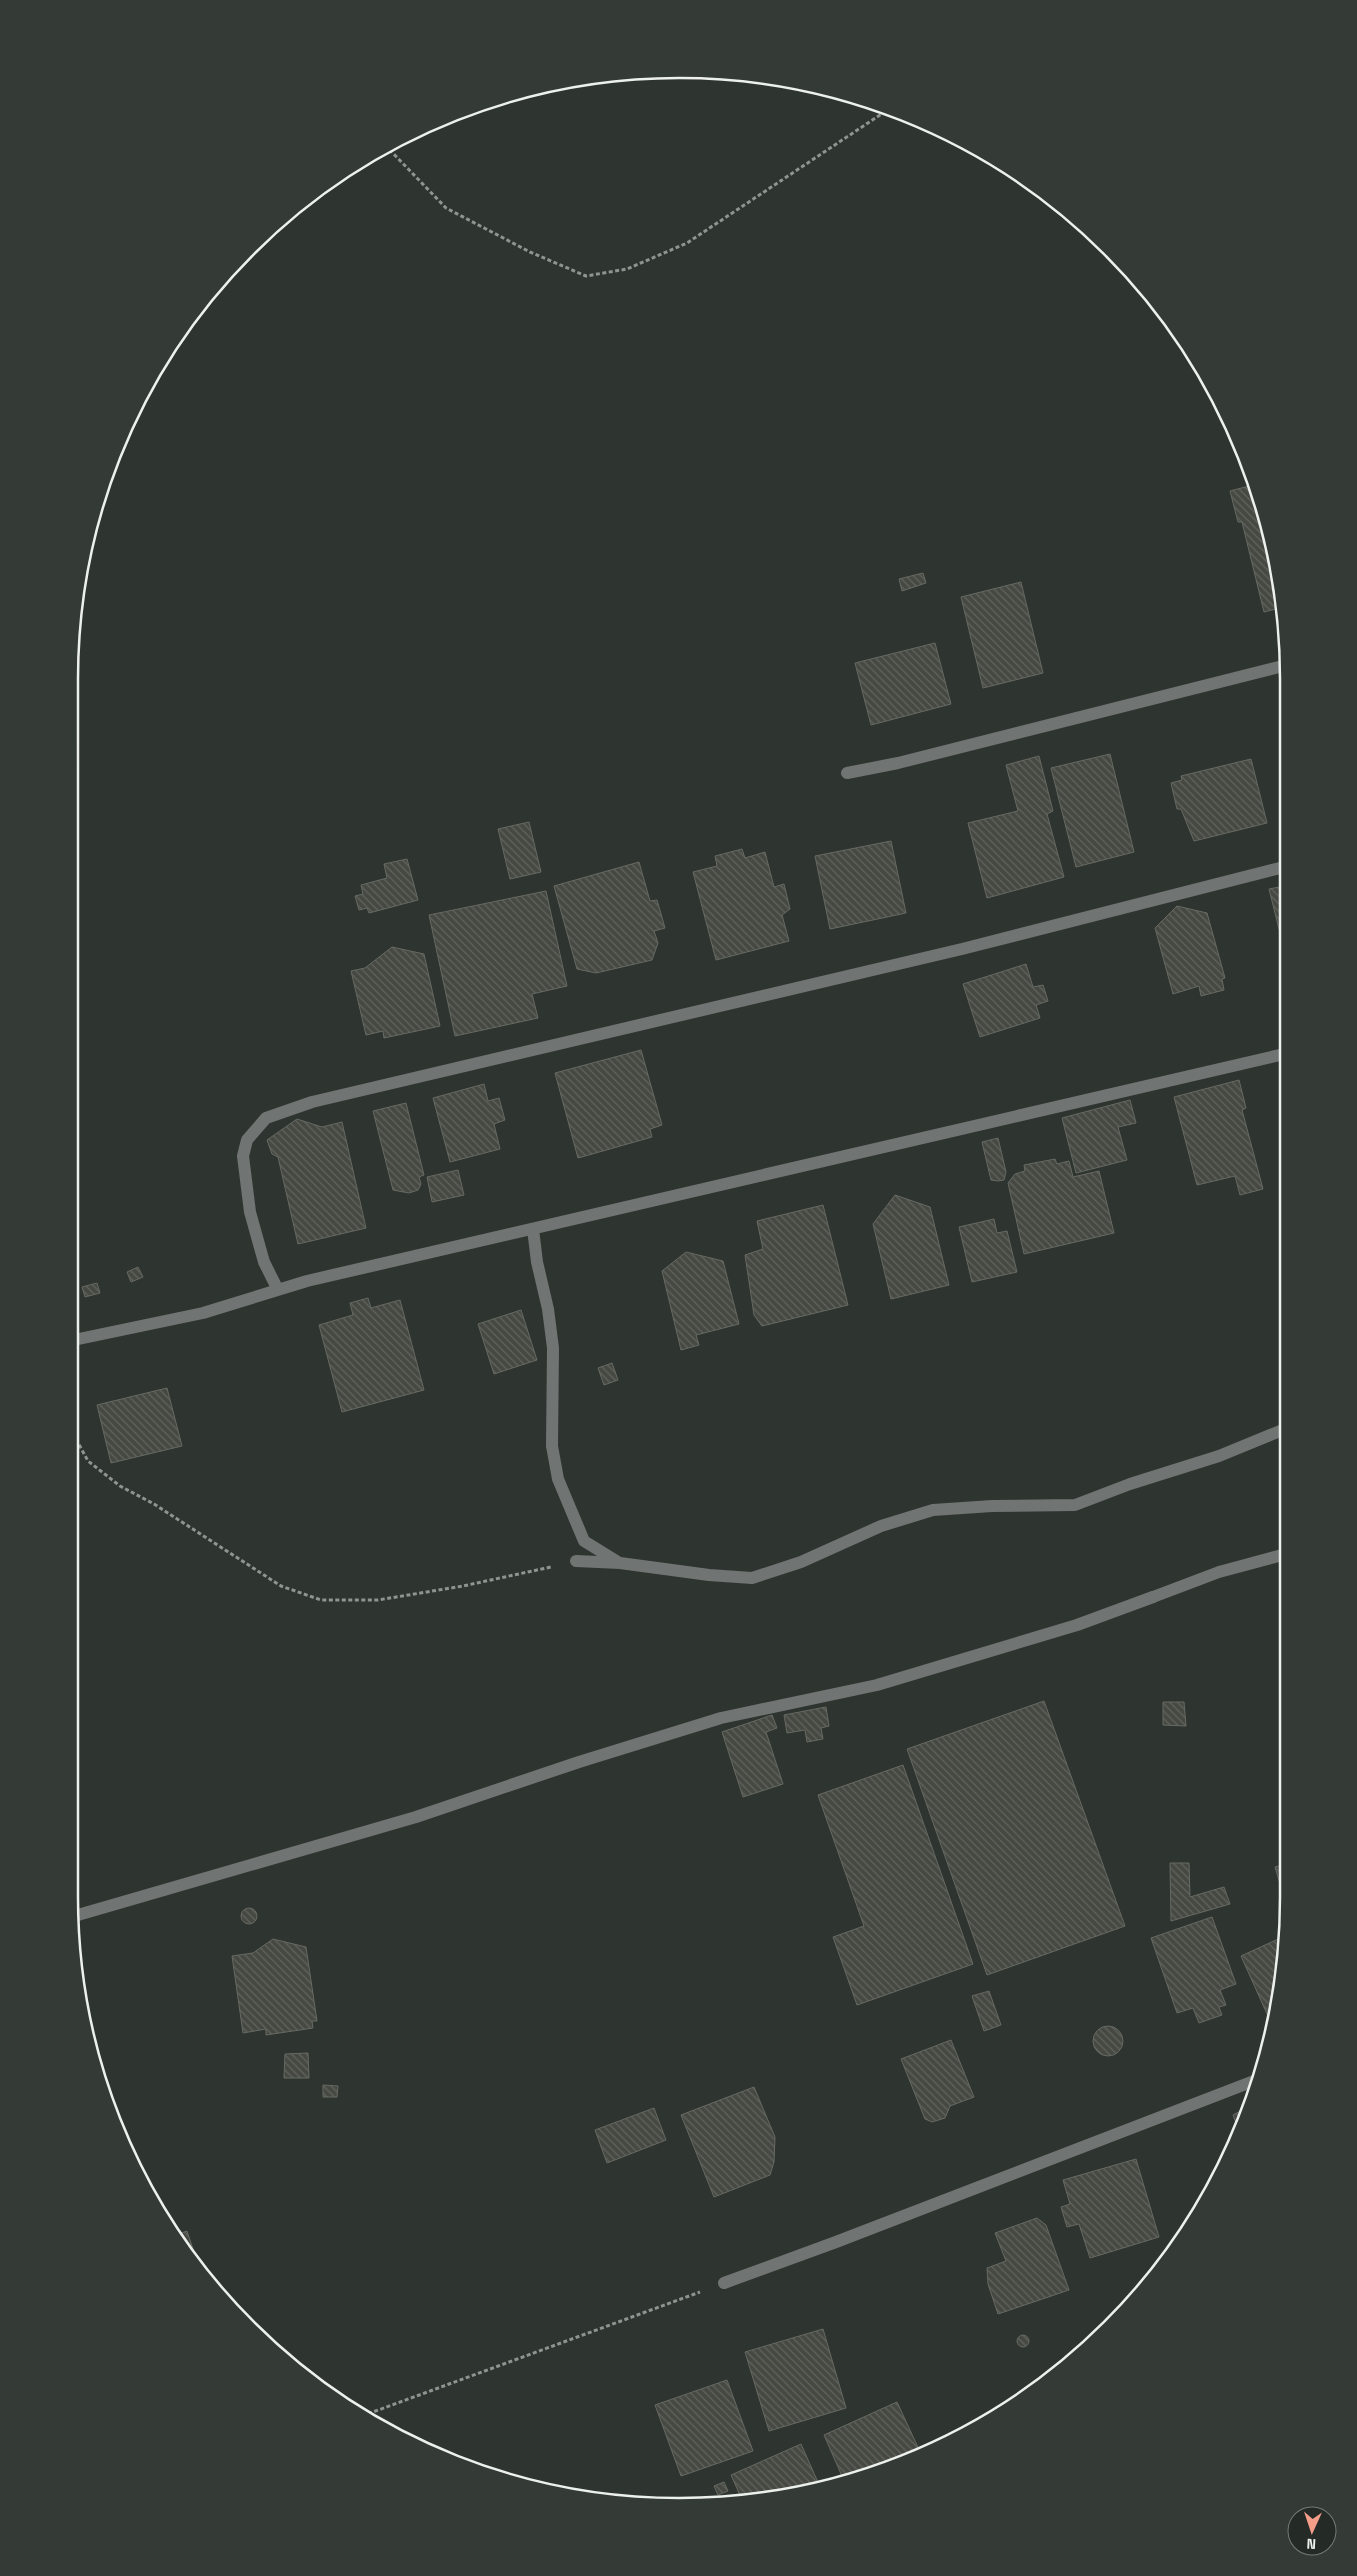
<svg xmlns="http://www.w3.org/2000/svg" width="1357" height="2576" font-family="'Space Grotesk',sans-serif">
<defs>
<pattern id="building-back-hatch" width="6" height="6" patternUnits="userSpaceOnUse" patternTransform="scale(1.25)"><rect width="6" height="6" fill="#464942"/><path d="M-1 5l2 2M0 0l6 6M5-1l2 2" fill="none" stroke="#61645e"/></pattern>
</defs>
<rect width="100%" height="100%" fill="#2e342f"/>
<!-- building -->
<path fill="url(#building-back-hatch)" stroke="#676a63" d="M 1253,485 L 1283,599 L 1283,607 L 1264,612 L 1242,522 L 1238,522 L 1230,491 Z
M 923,573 L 926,583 L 902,591 L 899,579 Z
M 1021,582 L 1043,673 L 983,688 L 961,597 Z
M 935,643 L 951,704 L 871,725 L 855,663 Z
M 1110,754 L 1134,852 L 1076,867 L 1051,768 Z
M 1039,756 L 1053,811 L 1047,814 L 1064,877 L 987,898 L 968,823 L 1018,811 L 1006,765 Z
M 1251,759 L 1267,823 L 1194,841 L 1181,809 L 1177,809 L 1171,783 L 1182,780 L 1181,776 Z
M 529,822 L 541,872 L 510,879 L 498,829 Z
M 891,841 L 906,913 L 830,929 L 815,856 Z
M 742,849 L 745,858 L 765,852 L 774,887 L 784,884 L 790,909 L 782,915 L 789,941 L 716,960 L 693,872 L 717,866 L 715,856 Z
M 407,859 L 418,900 L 369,913 L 367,908 L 359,910 L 355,896 L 363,894 L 361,885 L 387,878 L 384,864 Z
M 639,862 L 650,901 L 657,900 L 665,928 L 654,931 L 658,943 L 652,960 L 596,973 L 577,969 L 554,886 Z
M 1284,886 L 1284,949 L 1269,889 Z
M 546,891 L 567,986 L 532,994 L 538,1018 L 455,1036 L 429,915 Z
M 1177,906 L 1207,913 L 1225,978 L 1222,979 L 1224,990 L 1201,996 L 1199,986 L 1173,994 L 1155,928 Z
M 392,947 L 424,954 L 440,1026 L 384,1038 L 383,1031 L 366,1035 L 351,971 L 365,968 Z
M 1026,964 L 1033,987 L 1043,985 L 1048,1001 L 1036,1005 L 1040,1018 L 980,1037 L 963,984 Z
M 641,1050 L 662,1125 L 650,1129 L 652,1137 L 578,1158 L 555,1073 Z
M 1239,1080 L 1246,1108 L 1242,1110 L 1263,1189 L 1240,1195 L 1235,1176 L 1197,1185 L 1174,1097 Z
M 484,1084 L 488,1101 L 499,1098 L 505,1120 L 494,1124 L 500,1149 L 450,1162 L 433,1098 Z
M 1130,1100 L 1136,1123 L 1118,1127 L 1127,1160 L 1076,1173 L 1062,1118 Z
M 406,1103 L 424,1175 L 419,1177 L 421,1184 L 418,1190 L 409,1193 L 393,1190 L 373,1111 Z
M 297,1119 L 322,1127 L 342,1122 L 366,1228 L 298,1244 L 278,1157 L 272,1154 L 267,1140 Z
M 998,1138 L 1006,1172 L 1004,1180 L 998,1181 L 991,1180 L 982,1142 Z
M 1055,1159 L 1057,1164 L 1069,1161 L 1073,1177 L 1099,1171 L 1114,1233 L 1024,1254 L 1008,1183 L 1015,1174 L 1025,1171 L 1024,1165 Z
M 458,1170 L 464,1195 L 432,1202 L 427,1177 Z
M 895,1195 L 930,1207 L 949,1285 L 891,1299 L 873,1224 Z
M 823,1205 L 848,1305 L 762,1326 L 754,1315 L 745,1255 L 763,1249 L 757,1221 Z
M 994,1219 L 997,1233 L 1007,1231 L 1017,1272 L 972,1282 L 959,1227 Z
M 686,1252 L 723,1261 L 739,1324 L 696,1335 L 699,1345 L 681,1350 L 662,1271 Z
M 138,1267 L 143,1277 L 131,1282 L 127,1272 Z
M 97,1283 L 100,1293 L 85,1297 L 82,1287 Z
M 368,1298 L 371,1308 L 400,1300 L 424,1390 L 342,1412 L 319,1325 L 353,1315 L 350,1303 Z
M 521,1310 L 537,1360 L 494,1374 L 478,1324 Z
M 612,1363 L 618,1380 L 604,1385 L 598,1368 Z
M 167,1388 L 182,1446 L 111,1463 L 97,1405 Z
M 1044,1701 L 1125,1926 L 987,1975 L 907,1749 Z
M 1163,1702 L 1184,1702 L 1186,1726 L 1163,1725 Z
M 826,1707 L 829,1726 L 821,1728 L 823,1739 L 807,1742 L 805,1730 L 787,1733 L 784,1715 Z
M 772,1715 L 777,1728 L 766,1732 L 783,1784 L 743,1797 L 722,1732 Z
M 903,1765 L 973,1964 L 857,2005 L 833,1937 L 864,1926 L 818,1795 Z
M 1170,1863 L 1189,1863 L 1190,1897 L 1224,1887 L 1230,1904 L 1171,1921 Z
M 1287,1864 L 1287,1885 L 1281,1887 L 1275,1867 Z
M241 1916a8 8 0 1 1 16 0a8 8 0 1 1-16 0Z
M 1212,1917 L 1236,1984 L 1220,1990 L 1226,2005 L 1219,2007 L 1222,2015 L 1199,2023 L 1193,2008 L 1177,2013 L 1151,1938 Z
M 1287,1935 L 1273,2024 L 1272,2025 L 1241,1956 Z
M 273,1939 L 306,1947 L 317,2021 L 312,2021 L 313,2028 L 266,2035 L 266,2029 L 243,2033 L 232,1956 L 253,1953 Z
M 989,1991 L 1001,2025 L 984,2031 L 972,1996 Z
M1093 2041a15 15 0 1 1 30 0a15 15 0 1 1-30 0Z
M 951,2040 L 974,2097 L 950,2106 L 945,2118 L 932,2122 L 925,2119 L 901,2059 Z
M 308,2053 L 309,2078 L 284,2078 L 285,2054 Z
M 323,2085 L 338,2086 L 337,2097 L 323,2097 Z
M 754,2087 L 775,2137 L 774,2162 L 770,2175 L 714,2197 L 681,2115 Z
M 1248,2107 L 1239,2131 L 1233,2115 Z
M 654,2108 L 666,2140 L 607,2163 L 595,2130 Z
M 1136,2159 L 1159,2237 L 1090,2258 L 1079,2224 L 1067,2227 L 1061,2207 L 1070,2204 L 1063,2180 Z
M 1037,2218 L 1046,2225 L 1069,2290 L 998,2314 L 988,2284 L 987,2268 L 1006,2261 L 995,2233 Z
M 187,2231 L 197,2261 L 191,2263 L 173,2236 Z
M 823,2329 L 846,2408 L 769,2431 L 745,2352 Z
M1017 2341a6 6 0 1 1 12 0a6 6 0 1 1-12 0Z
M 1098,2337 L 1081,2356 L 1077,2358 L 1073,2349 Z
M 727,2380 L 753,2451 L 681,2476 L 655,2405 Z
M 1035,2391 L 1017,2405 L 986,2421 L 984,2417 Z
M 897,2402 L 922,2456 L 845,2483 L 824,2435 Z
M 801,2444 L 821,2489 L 743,2502 L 731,2475 Z
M 724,2482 L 728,2491 L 718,2495 L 714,2486 Z
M 700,2498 L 704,2506 L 682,2506 Z"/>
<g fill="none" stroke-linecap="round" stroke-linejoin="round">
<!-- path -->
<path stroke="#8f9490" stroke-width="3" stroke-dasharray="4 2.5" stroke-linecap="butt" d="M 385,145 L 446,208 L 530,252 L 586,276 L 627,269 L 687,243 L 889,109
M 76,1439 L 88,1461 L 120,1486 L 154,1504 L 281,1586 L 321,1600 L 378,1600 L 463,1586 L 551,1567
M 362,2416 L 700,2292"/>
<!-- service -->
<path stroke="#707473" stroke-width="12" d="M 71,1917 L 416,1817 L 579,1762 L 721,1718 L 877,1685 L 1077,1625 L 1153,1597"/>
<!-- minor -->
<path stroke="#707473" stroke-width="12" d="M 847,773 L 898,763 L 1283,666
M 533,1229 L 537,1262 L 548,1309 L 553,1348 L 552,1446 L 558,1479 L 584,1541 L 618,1562
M 278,1290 L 264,1262 L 250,1212 L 243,1156 L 247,1140 L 266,1118 L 312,1102 L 962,949 L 1284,867
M 69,1341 L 203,1313 L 307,1281 L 1284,1054
M 576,1561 L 620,1563 L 709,1575 L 752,1578 L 801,1562 L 881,1526 L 933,1510 L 992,1506 L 1075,1505 L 1130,1484 L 1219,1456 L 1285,1429
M 1153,1597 L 1219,1572 L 1286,1554
M 724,2283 L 836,2242 L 1259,2079"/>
</g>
<!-- crop -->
<path d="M0 0H1357V2576H0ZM679 78H679A601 601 0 0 1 1280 679V1897A601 601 0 0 1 679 2498H679A601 601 0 0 1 78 1897V679A601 601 0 0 1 679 78Z" fill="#343a36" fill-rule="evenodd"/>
<path fill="none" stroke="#edf1ee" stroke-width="2.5" d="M679 78H679A601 601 0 0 1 1280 679V1897A601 601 0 0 1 679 2498H679A601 601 0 0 1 78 1897V679A601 601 0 0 1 679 78Z"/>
<!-- north arrow -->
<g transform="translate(1312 2531) rotate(183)"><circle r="24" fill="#242a26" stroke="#747a76"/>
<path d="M0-4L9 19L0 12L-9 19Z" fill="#f49e8a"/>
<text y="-8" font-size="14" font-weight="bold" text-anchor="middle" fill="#edf1ee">N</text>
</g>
</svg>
